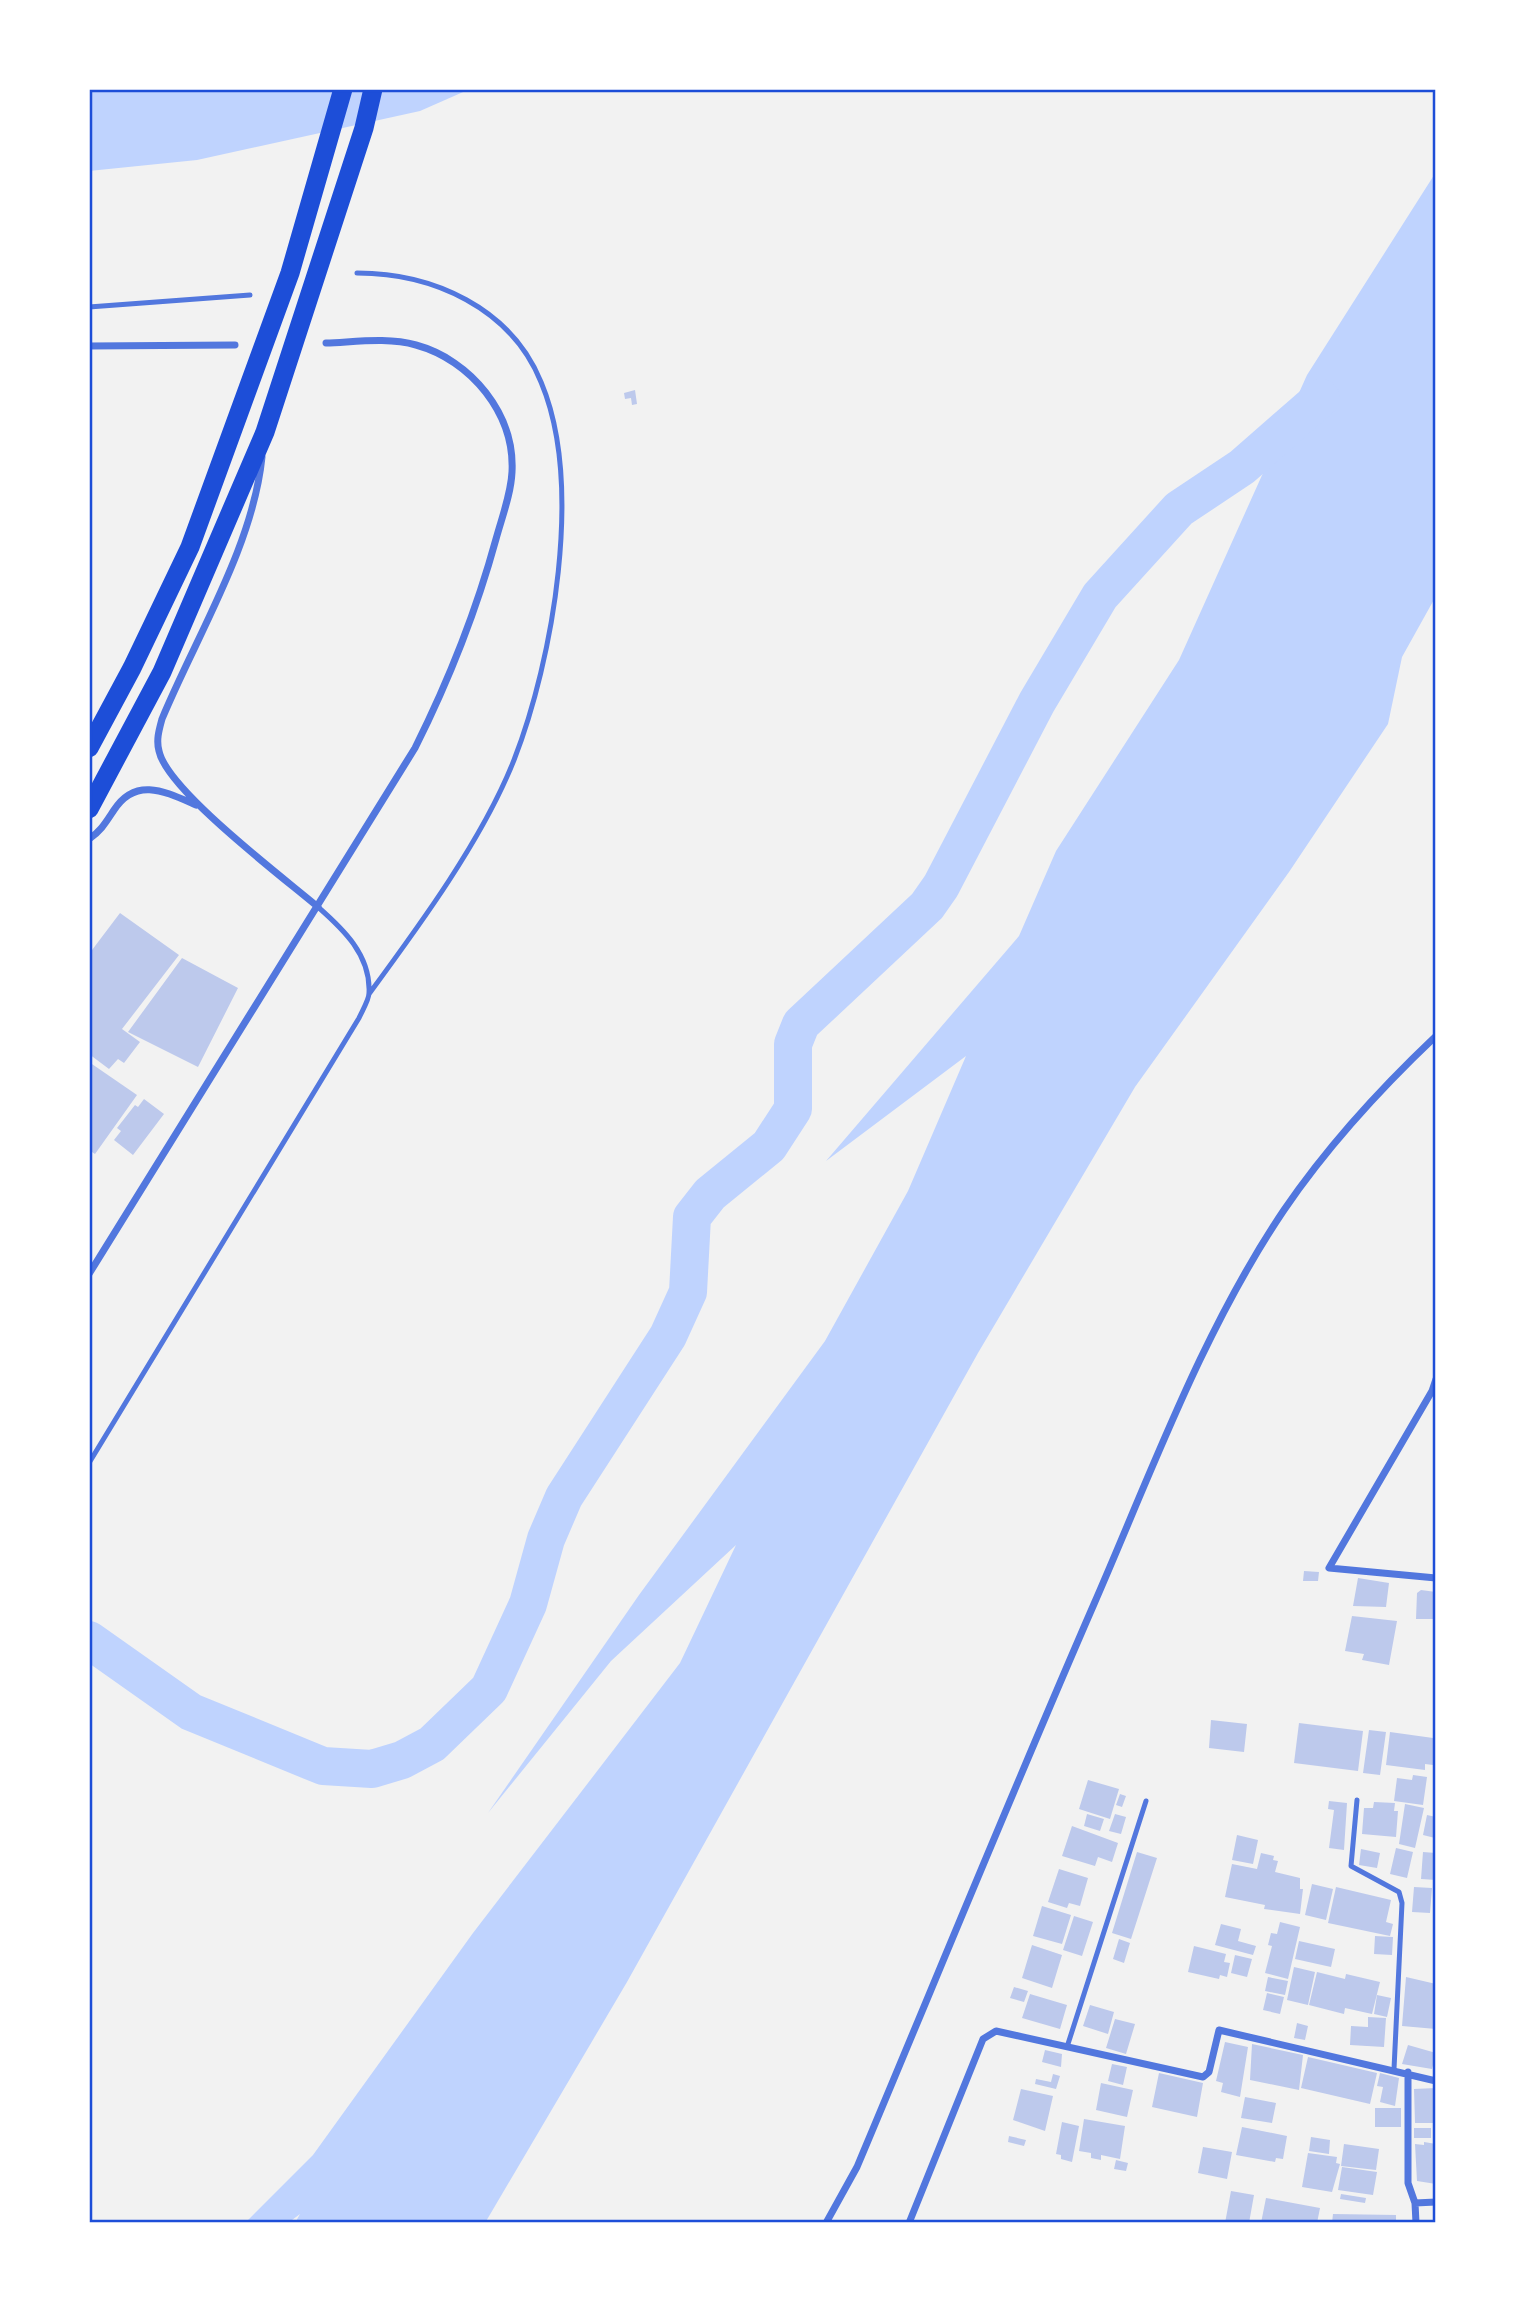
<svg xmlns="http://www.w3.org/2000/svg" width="1525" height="2312" font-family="'DejaVu Sans',sans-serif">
<rect width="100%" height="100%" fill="#f2f2f2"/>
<!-- water -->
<path fill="#bfd3fe" d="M 89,89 L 470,89 L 420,111 L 197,160 L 89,171 Z
M 1436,172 L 1436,596 L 1402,657 L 1388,724 L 1289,872 L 1135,1087 L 978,1353 L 627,1982 L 485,2223 L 295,2223 L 300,2214 L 288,2223 L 245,2223 L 313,2155 L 473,1933 L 680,1663 L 736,1545 L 611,1661 L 488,1813 L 639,1595 L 825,1341 L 908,1191 L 966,1056 L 826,1161 L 1019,936 L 1056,851 L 1179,660 L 1307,375 Z"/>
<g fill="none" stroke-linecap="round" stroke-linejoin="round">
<!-- river -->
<path stroke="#bfd3fe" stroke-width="38" d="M 89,1640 L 191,1712 L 323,1766 L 372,1769 L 402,1760 L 432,1744 L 489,1689 L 528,1604 L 546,1539 L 564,1497 L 668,1336 L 688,1292 L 692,1217 L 710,1194 L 769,1146 L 793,1109 L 793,1044 L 801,1024 L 927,906 L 941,886 L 1037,702 L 1100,596 L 1179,509 L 1242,467 L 1321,398"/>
</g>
<!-- building -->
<path fill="#bdc9ec" d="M 635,390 L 637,404 L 632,405 L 631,398 L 625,399 L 624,393 Z
M 120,913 L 179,955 L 122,1029 L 140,1042 L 124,1063 L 118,1059 L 109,1069 L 89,1054 L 89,954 Z
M 182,958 L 238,988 L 198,1067 L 128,1032 Z
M 89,1062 L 137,1095 L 95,1154 L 89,1150 Z
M 144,1099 L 164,1114 L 133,1155 L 114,1140 L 121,1131 L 117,1128 L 135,1105 L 138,1107 Z
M 1304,1571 L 1319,1572 L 1318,1581 L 1303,1581 Z
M 1358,1578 L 1389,1583 L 1386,1607 L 1353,1606 Z
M 1421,1590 L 1436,1592 L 1436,1619 L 1416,1619 L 1417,1593 Z
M 1352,1616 L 1397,1621 L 1389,1665 L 1362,1660 L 1364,1654 L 1345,1651 Z
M 1211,1720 L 1247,1724 L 1244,1752 L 1209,1748 Z
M 1299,1723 L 1363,1731 L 1358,1771 L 1294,1763 Z
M 1369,1730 L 1386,1732 L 1380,1775 L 1363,1773 Z
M 1390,1732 L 1433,1738 L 1433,1765 L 1425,1764 L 1425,1770 L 1386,1765 Z
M 1413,1775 L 1427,1777 L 1423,1805 L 1394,1801 L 1397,1778 L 1412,1780 Z
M 1088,1780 L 1119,1789 L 1110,1819 L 1079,1809 Z
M 1120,1794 L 1126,1796 L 1122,1807 L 1116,1805 Z
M 1329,1801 L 1347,1803 L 1344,1850 L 1329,1848 L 1334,1810 L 1328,1809 Z
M 1374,1802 L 1395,1803 L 1394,1811 L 1398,1811 L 1396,1837 L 1362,1834 L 1364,1808 L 1373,1808 Z
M 1405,1804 L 1424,1808 L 1415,1848 L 1399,1844 Z
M 1087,1814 L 1104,1819 L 1100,1831 L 1084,1826 Z
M 1115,1814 L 1126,1817 L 1121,1834 L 1109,1831 Z
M 1427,1815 L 1436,1817 L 1435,1838 L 1423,1835 Z
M 1072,1826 L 1118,1843 L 1112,1862 L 1098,1857 L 1095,1866 L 1062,1856 Z
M 1237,1835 L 1258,1840 L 1253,1864 L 1232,1860 Z
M 1396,1848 L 1413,1852 L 1407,1878 L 1390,1874 Z
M 1361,1849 L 1380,1853 L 1377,1868 L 1359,1865 Z
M 1137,1852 L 1157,1858 L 1131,1939 L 1112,1933 Z
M 1423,1852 L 1436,1853 L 1436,1880 L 1421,1879 Z
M 1261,1853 L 1274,1856 L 1273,1860 L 1278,1861 L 1275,1872 L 1300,1878 L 1300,1889 L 1303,1889 L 1300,1914 L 1264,1909 L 1265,1905 L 1225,1897 L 1232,1864 L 1257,1869 Z
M 1059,1869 L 1088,1878 L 1080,1906 L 1069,1903 L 1067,1908 L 1048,1902 Z
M 1312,1884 L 1333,1889 L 1326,1920 L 1305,1915 Z
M 1336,1887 L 1391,1900 L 1386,1922 L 1393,1924 L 1390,1936 L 1328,1923 Z
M 1414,1887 L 1432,1888 L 1430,1913 L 1412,1912 Z
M 1042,1906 L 1071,1915 L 1062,1944 L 1033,1936 Z
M 1074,1916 L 1093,1922 L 1082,1956 L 1063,1950 Z
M 1280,1922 L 1300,1927 L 1288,1979 L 1265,1973 L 1272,1946 L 1268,1945 L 1271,1933 L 1277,1934 Z
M 1221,1924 L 1241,1929 L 1238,1941 L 1256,1946 L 1253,1955 L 1215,1945 Z
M 1375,1936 L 1393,1937 L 1392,1955 L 1374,1954 Z
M 1119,1939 L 1130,1943 L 1124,1963 L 1113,1959 Z
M 1299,1941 L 1335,1949 L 1331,1967 L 1295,1959 Z
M 1032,1945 L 1062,1955 L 1052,1988 L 1022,1978 Z
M 1194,1946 L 1226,1954 L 1224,1962 L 1230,1963 L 1227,1977 L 1220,1975 L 1219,1979 L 1188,1972 Z
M 1235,1955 L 1252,1959 L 1247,1977 L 1231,1973 Z
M 1294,1967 L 1315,1972 L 1308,2005 L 1287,2000 Z
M 1317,1972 L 1345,1979 L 1346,1974 L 1380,1982 L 1372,2014 L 1345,2008 L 1344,2014 L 1309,2005 Z
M 1268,1977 L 1288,1981 L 1285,1995 L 1265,1991 Z
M 1406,1977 L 1436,1984 L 1436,2029 L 1402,2026 Z
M 1014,1987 L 1028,1991 L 1024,2002 L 1010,1998 Z
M 1267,1993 L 1284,1997 L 1280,2014 L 1263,2010 Z
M 1030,1994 L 1067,2005 L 1060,2029 L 1022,2018 Z
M 1377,1995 L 1391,1998 L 1387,2017 L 1374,2014 Z
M 1090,2005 L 1114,2012 L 1108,2034 L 1083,2026 Z
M 1368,2017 L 1386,2018 L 1384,2047 L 1350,2045 L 1351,2026 L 1368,2027 Z
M 1115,2019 L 1135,2024 L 1126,2054 L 1106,2048 Z
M 1297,2023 L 1308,2026 L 1305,2040 L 1294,2038 Z
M 1225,2042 L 1248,2047 L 1240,2097 L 1221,2092 L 1223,2083 L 1216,2081 Z
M 1252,2044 L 1303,2055 L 1299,2090 L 1250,2080 Z
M 1408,2045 L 1436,2053 L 1432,2069 L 1402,2064 Z
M 1045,2050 L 1062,2054 L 1061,2067 L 1042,2062 Z
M 1308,2057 L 1377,2073 L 1370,2104 L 1301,2088 Z
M 1112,2064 L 1127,2067 L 1123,2085 L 1108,2081 Z
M 1159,2073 L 1203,2083 L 1197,2117 L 1152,2107 Z
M 1380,2073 L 1399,2078 L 1395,2106 L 1380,2102 L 1383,2087 L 1377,2086 Z
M 1053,2074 L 1060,2076 L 1056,2089 L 1035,2084 L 1036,2079 L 1051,2082 Z
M 1101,2083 L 1133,2090 L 1127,2117 L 1096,2110 Z
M 1436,2088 L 1436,2123 L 1415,2123 L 1414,2089 Z
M 1021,2089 L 1053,2096 L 1045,2131 L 1013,2120 Z
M 1245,2097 L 1276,2103 L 1272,2123 L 1241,2118 Z
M 1375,2108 L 1401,2108 L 1401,2127 L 1375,2127 Z
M 1084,2119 L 1125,2126 L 1120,2159 L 1101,2155 L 1101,2160 L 1091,2158 L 1091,2153 L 1079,2151 Z
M 1062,2122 L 1079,2126 L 1072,2162 L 1061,2159 L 1061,2155 L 1056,2154 Z
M 1242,2127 L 1287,2136 L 1283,2159 L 1276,2158 L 1275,2162 L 1236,2155 Z
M 1414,2128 L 1431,2128 L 1431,2138 L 1414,2138 Z
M 1009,2136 L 1026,2140 L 1024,2146 L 1008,2142 Z
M 1311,2137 L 1330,2140 L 1329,2154 L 1309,2151 Z
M 1424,2142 L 1436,2144 L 1436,2184 L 1417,2181 L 1415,2144 L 1424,2145 Z
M 1344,2144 L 1379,2149 L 1376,2170 L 1341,2166 Z
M 1203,2147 L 1232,2152 L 1227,2179 L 1198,2173 Z
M 1308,2153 L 1337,2157 L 1336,2163 L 1340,2164 L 1332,2192 L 1302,2187 Z
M 1116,2160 L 1128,2163 L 1126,2171 L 1114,2169 Z
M 1342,2167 L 1377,2172 L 1373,2195 L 1338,2190 Z
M 1231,2191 L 1254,2195 L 1249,2223 L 1225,2223 Z
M 1341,2194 L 1366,2198 L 1365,2203 L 1340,2199 Z
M 1266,2198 L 1320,2208 L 1317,2223 L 1261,2223 Z
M 1333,2214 L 1396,2215 L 1396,2223 L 1332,2223 Z"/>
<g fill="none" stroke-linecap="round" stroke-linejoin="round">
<!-- service -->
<path stroke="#5277de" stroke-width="5" d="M 357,273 C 433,273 511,308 541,382 C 584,484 553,660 514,760 C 483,839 419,926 369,994
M 89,307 L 250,295
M 89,1463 L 359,1018 C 362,1011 369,1000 369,993 C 371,955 343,929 318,907
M 1357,1800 L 1351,1866 L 1399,1892 L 1402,1903 L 1394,2069
M 1067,2047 L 1146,1801"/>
<!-- minor -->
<path stroke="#5277de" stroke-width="7" d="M 89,346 L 235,345
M 262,457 C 253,546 196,637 162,719 C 159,730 156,740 159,751 C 167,790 284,878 318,907
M 89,839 C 101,831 106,822 114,810 C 136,776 166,792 196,805
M 89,1274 L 415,748 C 449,680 476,612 496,539 C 502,517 511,494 512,472 C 515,414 471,360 416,345 C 388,337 355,342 326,343
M 1436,1379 L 1432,1391 L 1329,1568 L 1436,1578
M 1408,2072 L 1408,2183 L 1415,2203 L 1416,2223
M 1415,2203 L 1436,2202
M 826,2223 L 857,2167 C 936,1979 1013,1790 1094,1604 C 1152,1471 1203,1330 1284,1210 C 1327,1147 1380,1089 1436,1036
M 909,2223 L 983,2039 L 996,2031 L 1203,2077 L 1209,2072 L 1219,2030 L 1436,2081"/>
<!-- trunk -->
<path stroke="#1d4ed8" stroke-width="19" d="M 89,748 L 132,668 L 190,547 L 290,273 L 343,89
M 89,809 L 162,672 L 265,432 L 364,128 L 373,89"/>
</g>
<!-- border -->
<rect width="1525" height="2312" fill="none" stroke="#ffffff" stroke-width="182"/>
<rect x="91" y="91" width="1343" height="2130" fill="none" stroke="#1d4ed8" stroke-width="2.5"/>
</svg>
